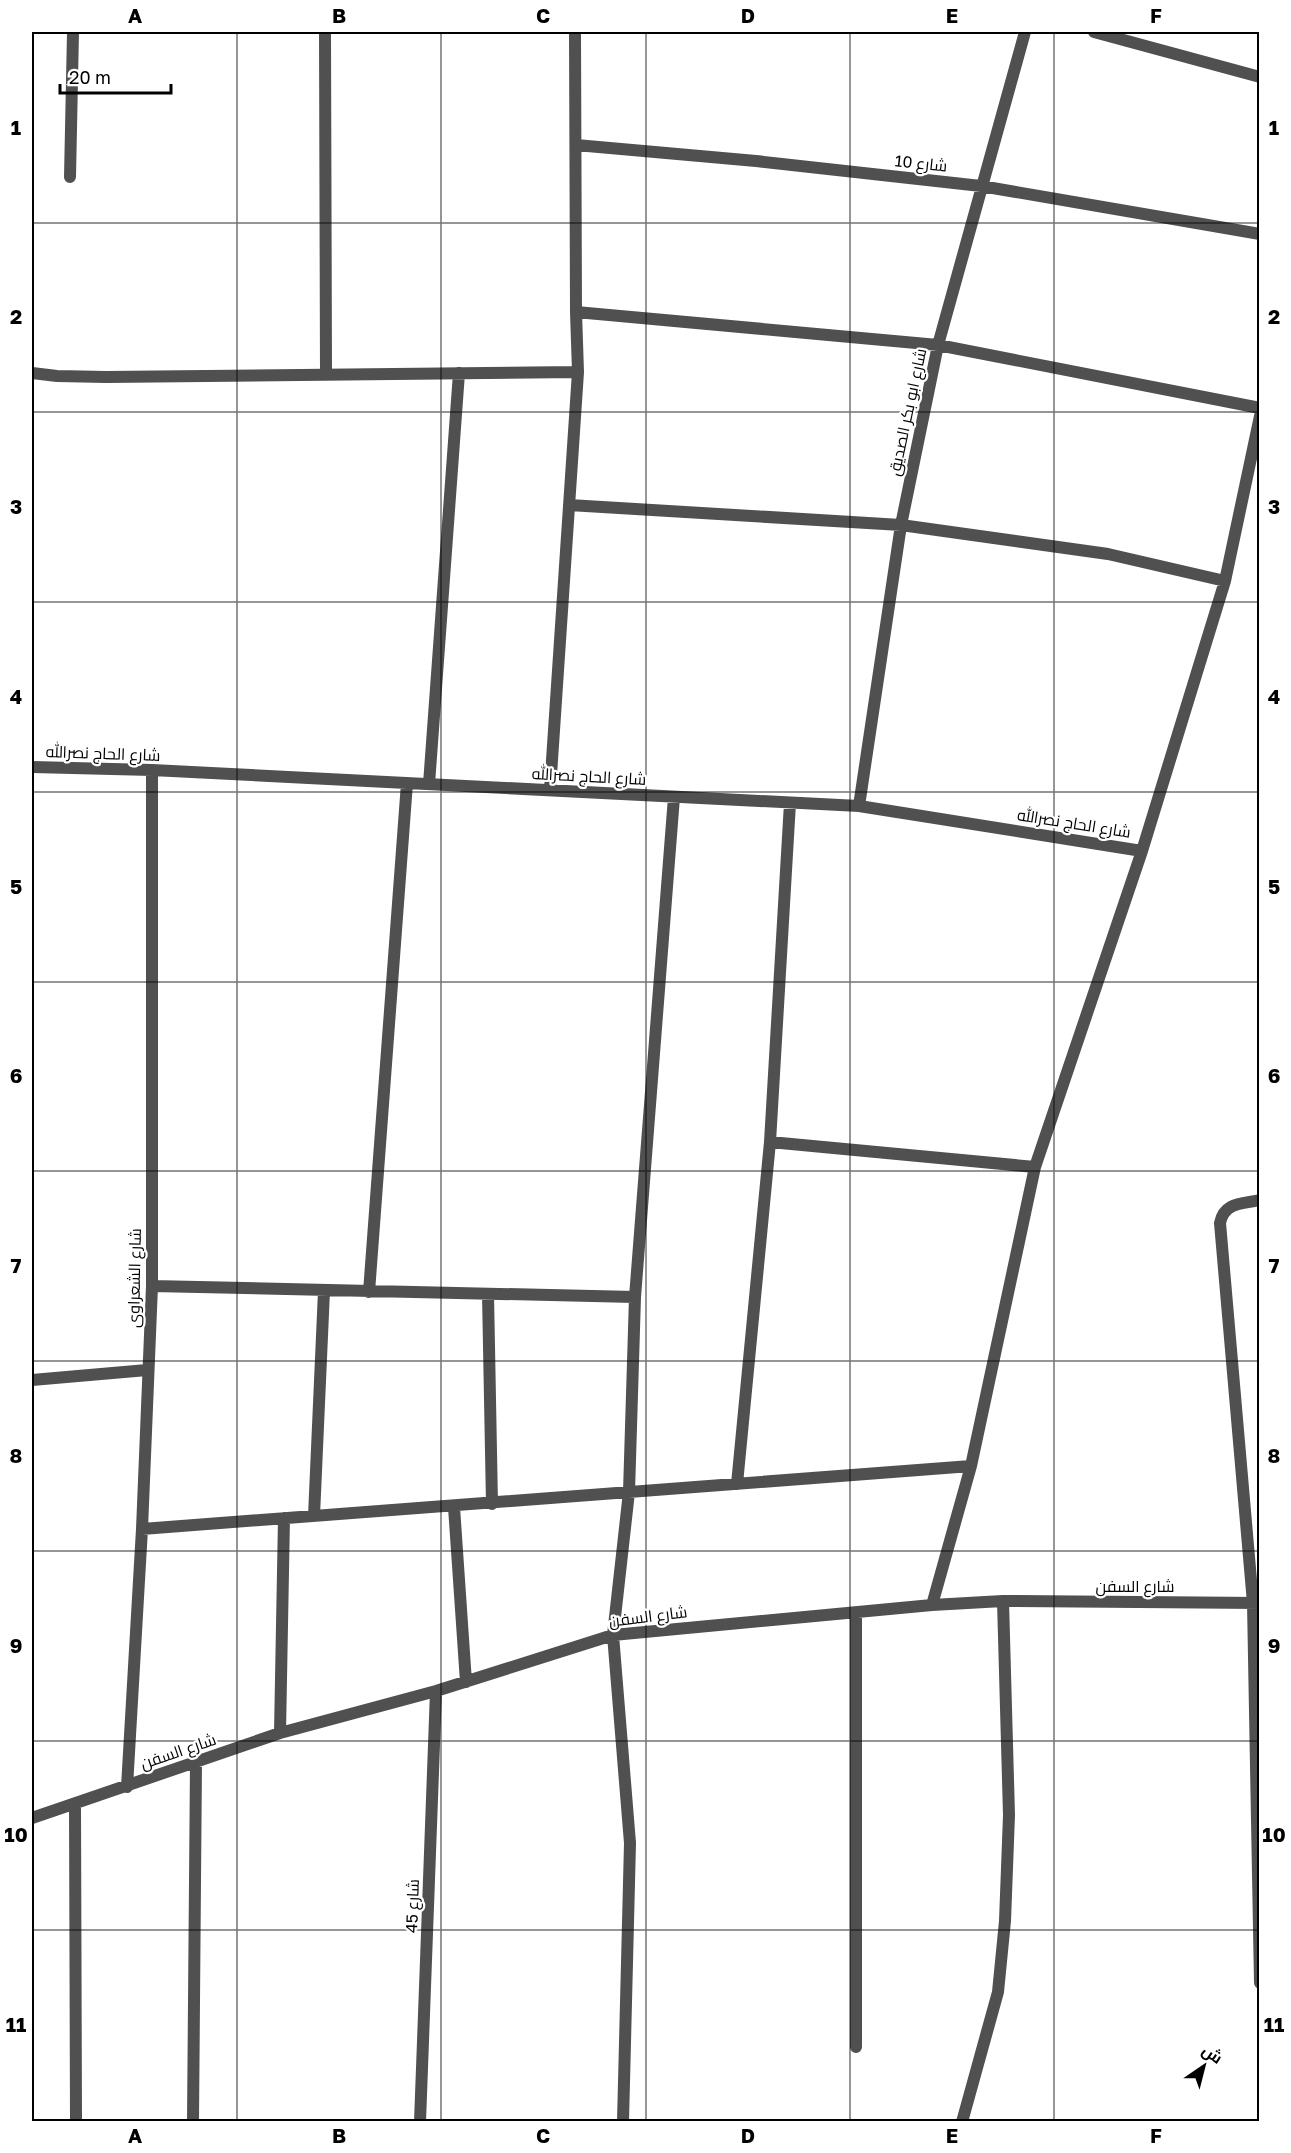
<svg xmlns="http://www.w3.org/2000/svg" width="1291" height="2153" font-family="'Golos Text',Cairo,sans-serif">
<rect width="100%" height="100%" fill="#fff"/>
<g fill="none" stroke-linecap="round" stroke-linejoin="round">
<!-- street -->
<path stroke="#505050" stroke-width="12" d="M 325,32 L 326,374
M 1094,32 L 1260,77
M 576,145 L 756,161 L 981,186 L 1260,234
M 70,177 L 73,32
M 576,312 L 938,345 L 1260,408
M 32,373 L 57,376 L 106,377 L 578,372
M 569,505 L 901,525 L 1108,554 L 1225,581
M 32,767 L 152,770 L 859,806 L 1142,851
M 429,784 L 459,373
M 550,790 L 578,372 L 576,312 L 575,32
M 859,806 L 901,525 L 938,345 L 1025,32
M 770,1142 L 1035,1167
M 1260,1200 C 1242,1204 1224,1202 1220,1223 L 1253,1603 L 1260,1983
M 152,1286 L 635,1297
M 369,1292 L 407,783
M 488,1294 L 492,1504
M 32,1380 L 147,1370
M 737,1484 L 770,1142 L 790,803
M 454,1507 L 466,1682
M 314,1516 L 324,1291
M 142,1529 L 971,1466
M 932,1605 L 971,1466 L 1035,1167 L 1142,851 L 1225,581 L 1260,416
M 280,1733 L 284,1518
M 127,1787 L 142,1529 L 152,1286 L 152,770
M 75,1804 L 76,2122
M 32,1818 L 280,1733 L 436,1691 L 613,1635 L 932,1605 L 1003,1601 L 1260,1603
M 856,2047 L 856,1613
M 193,2122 L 196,1762
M 420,2122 L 436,1691
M 623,2122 L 630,1843 L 613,1635 L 629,1492 L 635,1297 L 674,797
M 962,2122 L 998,1992 L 1005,1921 L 1009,1815 L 1003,1601"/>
</g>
<!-- grid -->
<path fill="none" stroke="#000" stroke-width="1.5" stroke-opacity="0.55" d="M 237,32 L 237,2122M 441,32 L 441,2122M 646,32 L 646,2122M 850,32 L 850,2122M 1054,32 L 1054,2122M 32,223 L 1260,223M 32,412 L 1260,412M 32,602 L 1260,602M 32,792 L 1260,792M 32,982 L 1260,982M 32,1171 L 1260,1171M 32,1361 L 1260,1361M 32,1551 L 1260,1551M 32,1741 L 1260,1741M 32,1930 L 1260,1930"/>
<g text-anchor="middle" stroke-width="4.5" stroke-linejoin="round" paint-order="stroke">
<!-- street labels -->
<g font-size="16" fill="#000" stroke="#fff">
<text transform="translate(921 163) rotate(6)" y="6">شارع 10</text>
<text transform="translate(907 412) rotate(-78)" y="6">شارع ابو بكر الصديق</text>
<text transform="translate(103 753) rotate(2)" y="6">شارع الحاج نصرالله</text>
<text transform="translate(589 776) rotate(3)" y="6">شارع الحاج نصرالله</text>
<text transform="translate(1074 823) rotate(9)" y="6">شارع الحاج نصرالله</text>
<text transform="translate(134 1278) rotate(-89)" y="6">شارع الشعراوى</text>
<text x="1135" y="1592">شارع السفن</text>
<text transform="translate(648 1616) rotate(-7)" y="6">شارع السفن</text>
<text transform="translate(178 1751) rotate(-19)" y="6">شارع السفن</text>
<text transform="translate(412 1906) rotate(-88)" y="6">شارع 45</text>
</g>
</g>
<!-- border -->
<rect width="1291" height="2153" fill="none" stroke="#ffffff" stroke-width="66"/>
<!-- north arrow -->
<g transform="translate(1204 2066) rotate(35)" stroke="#ffffff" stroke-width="4.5" paint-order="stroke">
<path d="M0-4.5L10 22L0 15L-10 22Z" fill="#000000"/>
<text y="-9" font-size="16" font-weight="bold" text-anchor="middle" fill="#000000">ش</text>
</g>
<!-- scale -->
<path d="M60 84v9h111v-9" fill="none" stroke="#000000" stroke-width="3"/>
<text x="69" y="84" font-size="18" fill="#000000" stroke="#ffffff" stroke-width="4.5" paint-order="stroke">20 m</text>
<rect x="33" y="33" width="1225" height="2087" fill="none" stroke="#000" stroke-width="2"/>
<g font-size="20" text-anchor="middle" font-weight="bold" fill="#000">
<text x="135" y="23">A</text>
<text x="339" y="23">B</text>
<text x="543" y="23">C</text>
<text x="748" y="23">D</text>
<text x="952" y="23">E</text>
<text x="1156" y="23">F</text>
<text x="16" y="135">1</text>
<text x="1274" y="135">1</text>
<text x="16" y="324">2</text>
<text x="1274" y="324">2</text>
<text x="16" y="514">3</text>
<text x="1274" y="514">3</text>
<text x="16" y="704">4</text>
<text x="1274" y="704">4</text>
<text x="16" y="894">5</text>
<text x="1274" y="894">5</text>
<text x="16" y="1083">6</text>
<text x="1274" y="1083">6</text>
<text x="16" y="1273">7</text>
<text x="1274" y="1273">7</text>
<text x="16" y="1463">8</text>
<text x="1274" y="1463">8</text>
<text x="16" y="1653">9</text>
<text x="1274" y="1653">9</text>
<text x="16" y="1842">10</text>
<text x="1274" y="1842">10</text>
<text x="16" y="2032">11</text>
<text x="1274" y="2032">11</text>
<text x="135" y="2143">A</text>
<text x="339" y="2143">B</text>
<text x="543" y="2143">C</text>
<text x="748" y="2143">D</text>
<text x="952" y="2143">E</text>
<text x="1156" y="2143">F</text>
</g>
</svg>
